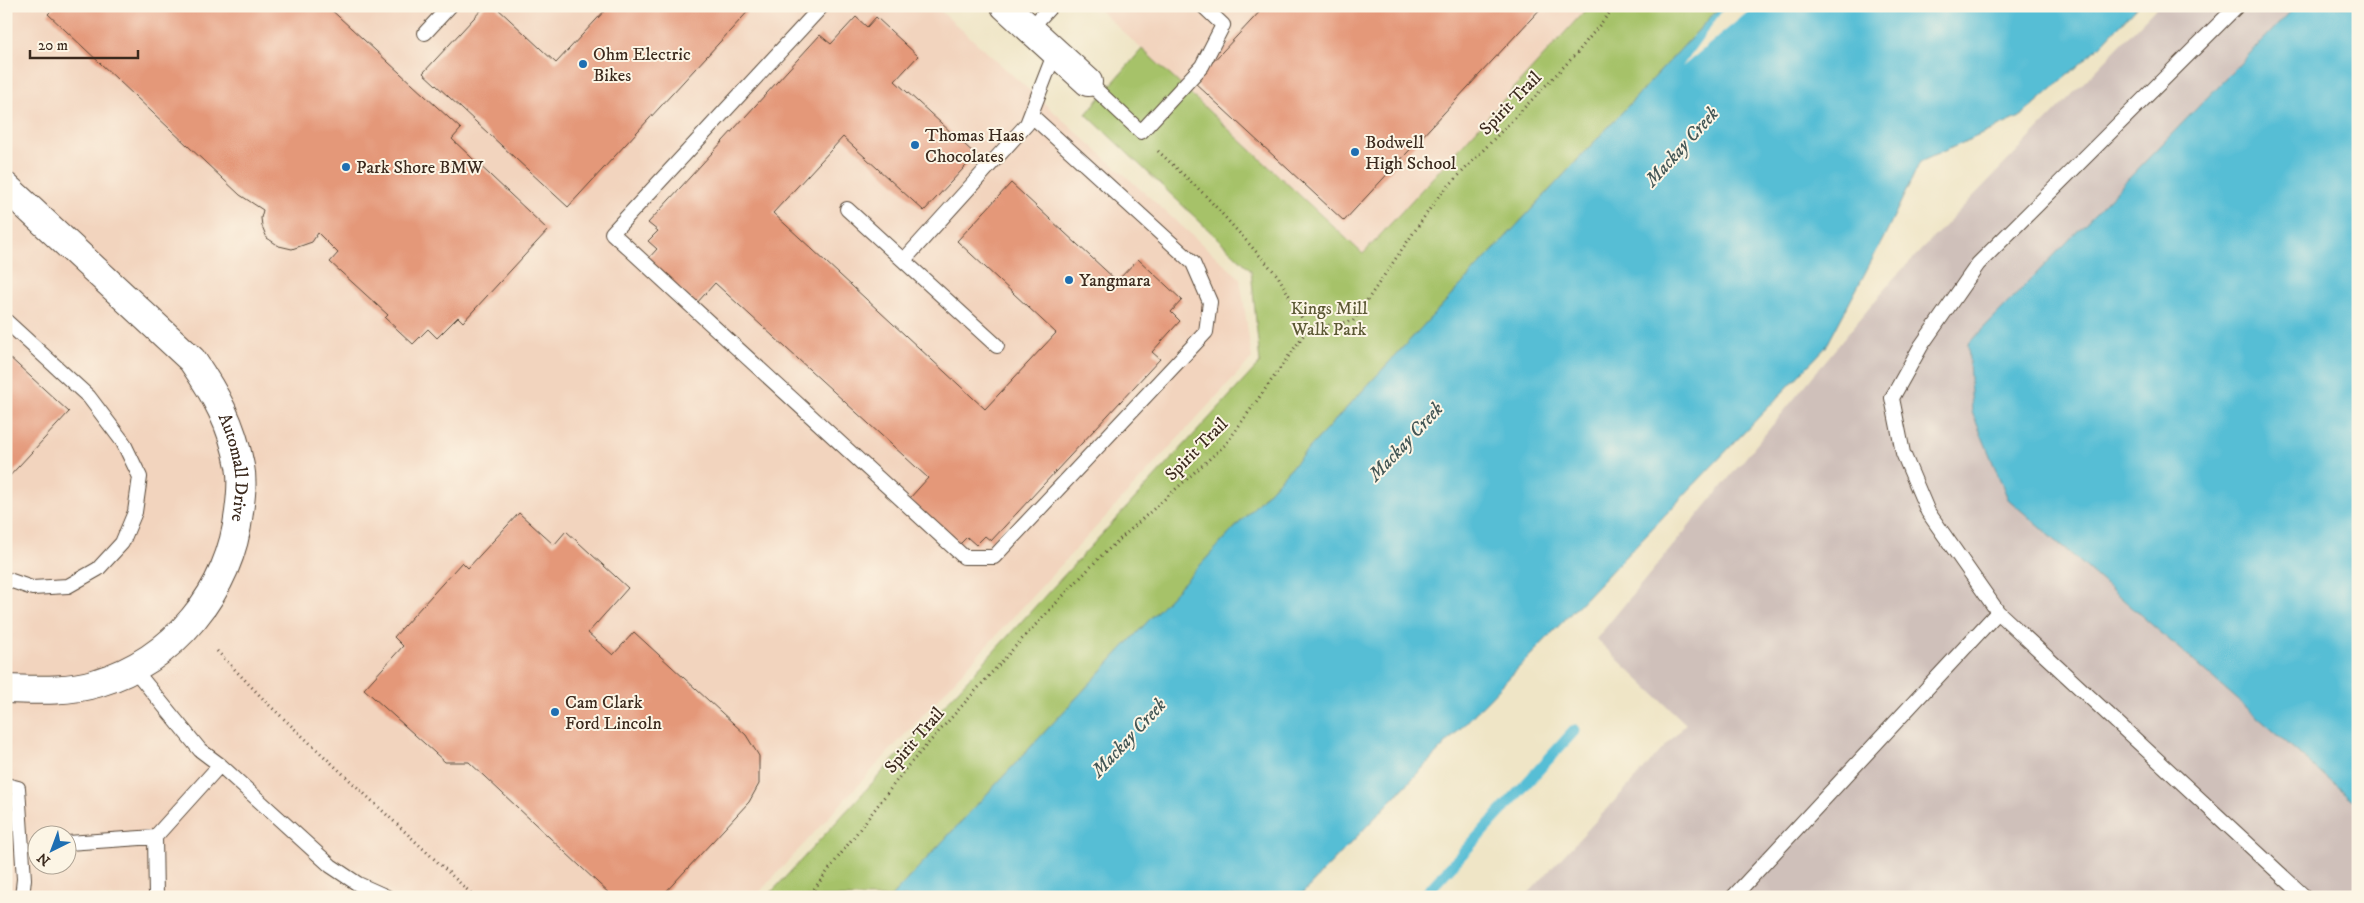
<svg xmlns="http://www.w3.org/2000/svg" width="2364" height="903" font-family="'IM FELL DW Pica',serif">
<rect width="100%" height="100%" fill="#fcf5e5"/>
<filter id="ink" filterUnits="userSpaceOnUse"><feTurbulence type="fractalNoise" baseFrequency=".02" numOctaves="2"/><feDisplacementMap in="SourceGraphic" scale="10" xChannelSelector="R" yChannelSelector="G"/><feConvolveMatrix kernelMatrix="1 2 1 2 8 2 1 2 1" color-interpolation-filters="sRGB"/></filter>
<filter id="wash" filterUnits="userSpaceOnUse"><feTurbulence type="fractalNoise" baseFrequency=".0096" numOctaves="4" result="noise"/><feDisplacementMap in="SourceGraphic" scale="20" xChannelSelector="R" yChannelSelector="G"/><feGaussianBlur stdDeviation="1.12" result="paint"/><feColorMatrix in="noise" values="0 0 0 0 0 0 0 0 0 0 0 0 0 0 0 0 0 1.4 0 .05"/><feComposite in="paint" operator="in"/></filter>
<g filter="url(#wash)">
<rect width="100%" height="100%" fill="#efe5c6"/>
<!-- built -->
<path fill="#f2d4be" fill-rule="evenodd" d="M 6,6 L 935,6 L 1240,278 L 1252,358 L 755,897 L 6,897 ZM 38,836 L 68,836 L 68,866 L 38,866 Z
M 1095,6 L 1589,6 L 1363,254 Z"/>
<!-- industrial -->
<path fill="#cfc0ba" d="M 2158,6 L 2296,6 L 1968,344 L 1972,411 L 2009,499 L 2358,805 L 2358,897 L 1525,897 L 1686,724 L 1596,639 L 1893,279 Z"/>
<!-- green -->
<path fill="#a6c269" stroke="#707644" d="M 1589,6 L 1721,6 L 891,897 L 767,897 L 1260,363 L 1251,270 L 1086,114 L 1142,49 L 1363,254 Z"/>
<!-- water -->
<path fill="#57bed5" stroke="#49747a" d="M 1721,6 L 2138,6 L 2096,50 L 2020,117 L 1920,162 L 1884,237 L 1826,347 L 1299,897 L 891,897 Z
M 2296,6 L 2358,6 L 2358,805 L 2008,499 L 1972,412 L 1968,344 Z"/>
<!-- pier -->
<path fill="#efe5c6" d="M 1727,6 L 1755,6 L 1682,67 L 1724,8 Z"/>
<g fill="none" stroke-linecap="round" stroke-linejoin="round">
<!-- stream -->
<path stroke="#57bed5" stroke-width="11" d="M 1423,897 L 1575,730"/>
</g>
<g id="blocks">
<!-- building -->
<path fill="#e49879" d="M 56,6 L 327,6 L 461,129 L 452,139 L 548,230 L 463,322 L 458,317 L 437,338 L 428,329 L 413,344 L 385,318 L 388,315 L 330,262 L 338,253 L 318,233 L 312,242 L 292,249 L 279,246 L 267,238 L 262,226 L 261,218 L 263,210 L 240,195 L 48,14 Z
M 485,6 L 495,6 L 556,63 L 609,6 L 753,6 L 568,207 L 423,73 Z
M 1265,6 L 1543,6 L 1344,221 L 1194,82 Z
M 856,17 L 867,27 L 876,17 L 918,56 L 895,81 L 976,155 L 924,211 L 843,137 L 773,213 L 985,409 L 1056,333 L 957,241 L 1011,183 L 1117,281 L 1138,259 L 1182,300 L 1171,312 L 1180,321 L 1152,352 L 1160,359 L 991,541 L 985,536 L 976,545 L 967,537 L 959,545 L 909,499 L 928,478 L 715,283 L 696,304 L 647,260 L 657,249 L 648,241 L 658,231 L 648,223 L 820,35 L 831,44 Z
M 6,354 L 69,412 L 6,480 Z
M 519,513 L 554,545 L 566,531 L 628,588 L 588,633 L 613,655 L 634,632 L 746,735 L 759,756 L 759,784 L 749,802 L 661,897 L 613,897 L 469,762 L 445,762 L 364,689 L 403,646 L 394,637 L 462,562 L 468,568 Z"/>
</g>
</g>
<g filter="url(#ink)">
<use href="#blocks" fill-opacity="0" stroke="#564637" stroke-width="1"/>
<g fill="none" stroke-linecap="round" stroke-linejoin="round">
<defs>
<path id="lane" d="M 822,6 L 612,233 L 964,557 L 994,557 L 1206,332 L 1210,302 L 1193,263 L 1031,115
M 1030,29 L 1051,6
M 425,33 L 450,6
M 1088,82 L 1141,132 L 1202,66 L 1223,25 L 1203,6
M 847,209 L 997,346
M 904,260 L 1027,124 L 1055,52
M 6,321 L 89,397 L 123,442 L 140,477 L 135,512 L 122,543 L 98,569 L 68,586 L 32,588 L 6,579
M 1998,612 L 2305,897
M 133,668 L 200,750 L 220,765 L 331,866 L 358,884 L 387,897
M 6,785 L 18,788 L 24,879 L 22,897
M 155,837 L 220,765
M 68,843 L 155,837 L 156,897
M 1733,897 L 1998,612 L 1928,512 L 1903,453 L 1892,398 L 1921,346 L 1978,264 L 2237,6"/>
<g id="street">
<path d="M 1005,6 L 1088,82"/>
<path id="s1" d="M 6,187 L 192,360 C 216,395 232,424 240,466 C 243,481 241,497 239,512 C 230,591 174,660 97,683 C 67,692 37,690 6,689"/>
</g>
</defs>
<!-- lane casing -->
<use href="#lane" stroke="#564637" stroke-width="16"/>
<!-- street casing -->
<use href="#street" stroke="#564637" stroke-width="30"/>
<!-- path -->
<path stroke="#564637" stroke-width="3" stroke-dasharray="1 4" stroke-linecap="butt" d="M 1158,151 L 1205,195 L 1278,276 L 1308,329
M 217,651 L 268,704 L 475,897
M 808,897 L 907,767 L 1023,638 L 1100,557 L 1226,444 L 1308,329 L 1353,321 L 1438,197 L 1577,53 L 1615,6"/>
<!-- lane -->
<use href="#lane" stroke="#fff" stroke-width="14"/>
<!-- street -->
<use href="#street" stroke="#fff" stroke-width="28"/>
</g>
</g>
<!-- markers -->
<g fill="#1f6fb2" stroke="#fcf5e5" stroke-width="2">
<circle cx="583" cy="64" r="5"/>
<circle cx="915" cy="145" r="5"/>
<circle cx="1355" cy="152" r="5"/>
<circle cx="346" cy="167" r="5"/>
<circle cx="1069" cy="280" r="5"/>
<circle cx="555" cy="712" r="5"/>
</g>
<g text-anchor="middle" stroke-width="4" stroke-linejoin="round" paint-order="stroke">
<!-- poi labels -->
<g font-size="18" fill="#3b2a1e" stroke="#fcf5e5" text-anchor="start">
<text x="593" y="60">Ohm Electric<tspan x="593" dy="21">Bikes</tspan></text>
<text x="925" y="141">Thomas Haas<tspan x="925" dy="21">Chocolates</tspan></text>
<text x="1365" y="148">Bodwell<tspan x="1365" dy="21">High School</tspan></text>
<text x="356" y="173">Park Shore BMW</text>
<text x="1079" y="286">Yangmara</text>
<text x="565" y="708">Cam Clark<tspan x="565" dy="21">Ford Lincoln</tspan></text>
</g>
<!-- street labels -->
<g font-size="18" fill="#3b2a1e" stroke="#fcf5e5">
<text transform="translate(1510 103) rotate(-46)" y="6">Spirit Trail</text>
<text transform="translate(1196 449) rotate(-45)" y="6">Spirit Trail</text>
<text dy="6" stroke="none"><textPath href="#s1" startOffset="372">Automall Drive</textPath></text>
<text transform="translate(914 740) rotate(-49)" y="6">Spirit Trail</text>
</g>
<!-- park labels -->
<g font-size="18" fill="#5b5834" stroke="#fcf5e5">
<text x="1329" y="314">Kings Mill<tspan x="1329" dy="21">Walk Park</tspan></text>
</g>
<!-- water labels -->
<g font-size="19" font-style="italic" fill="#435655" stroke="#fcf5e5">
<text transform="translate(1681 146) rotate(-48)" y="7">Mackay Creek</text>
<text transform="translate(1405 441) rotate(-47)" y="7">Mackay Creek</text>
<text transform="translate(1128 737) rotate(-47)" y="7">Mackay Creek</text>
</g>
</g>
<!-- margin -->
<rect width="2364" height="903" fill="none" stroke="#fcf5e5" stroke-width="25"/>
<!-- north arrow -->
<g transform="translate(52 850) rotate(222)"><circle r="24" fill="#fcf5e5" stroke="#afa495"/>
<path d="M0-4L9 19L0 12L-9 19Z" fill="#1f6fb2"/>
<text y="-8" font-size="14" font-weight="bold" text-anchor="middle" fill="#3b2a1e">N</text>
</g>
<!-- scale -->
<path d="M30 50v8h108v-8" fill="none" stroke="#3b2a1e" stroke-width="2.5"/>
<text x="38" y="50" font-size="15" fill="#3b2a1e" stroke="#fcf5e5" stroke-width="4" paint-order="stroke">20 m</text>
</svg>
